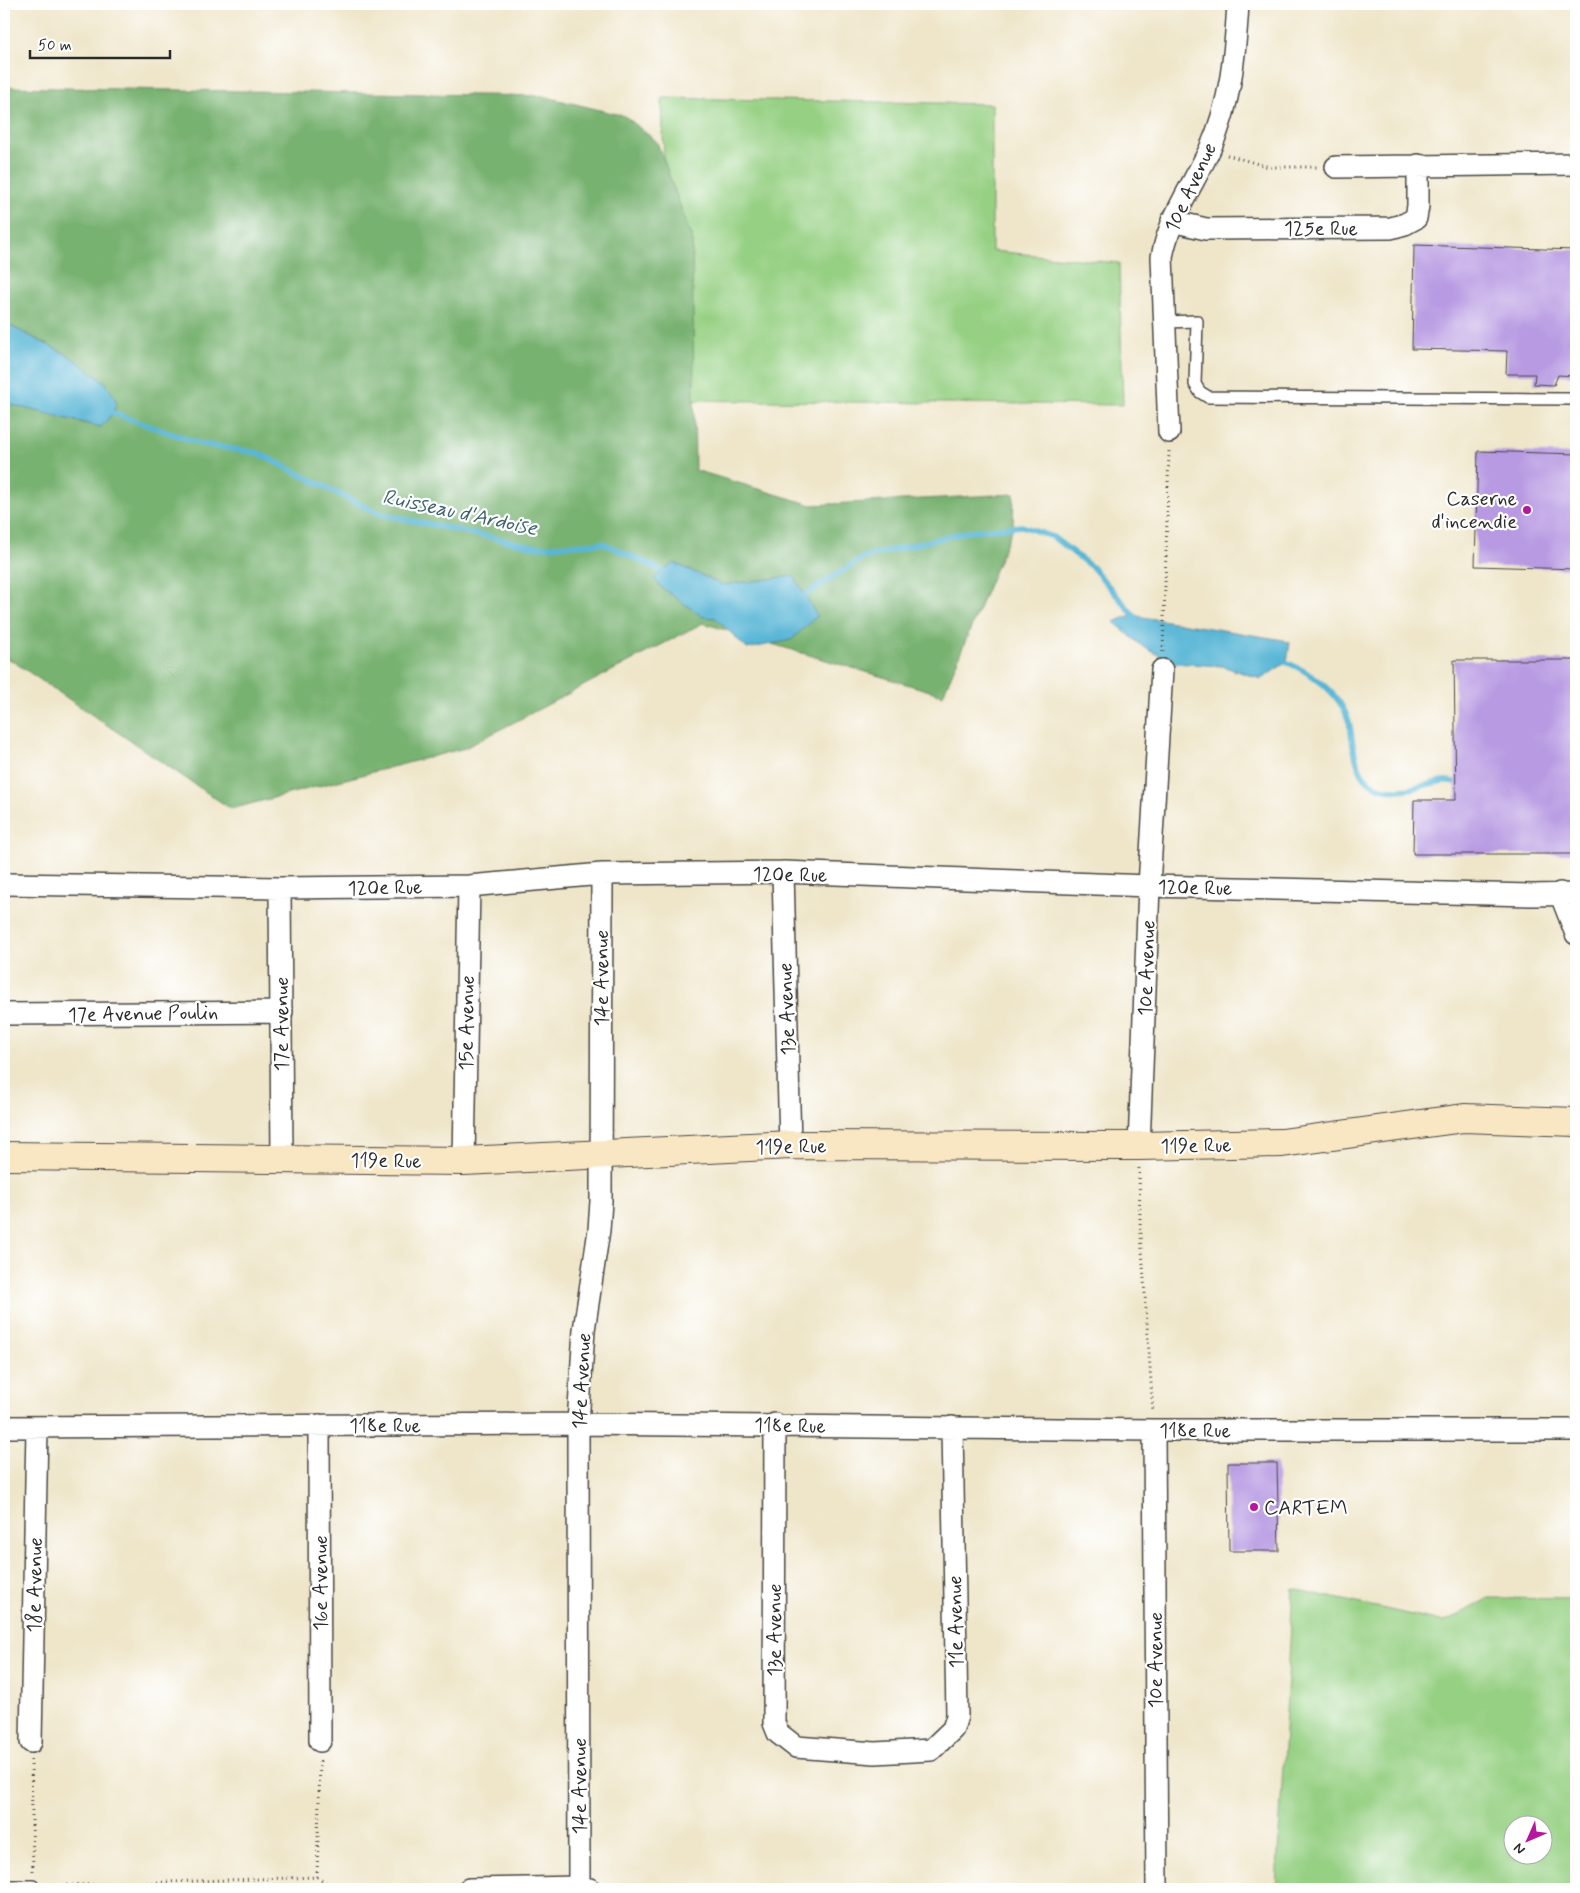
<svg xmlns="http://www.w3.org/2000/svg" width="1580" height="1893" font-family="Mynerve,sans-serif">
<rect width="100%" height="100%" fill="#fff"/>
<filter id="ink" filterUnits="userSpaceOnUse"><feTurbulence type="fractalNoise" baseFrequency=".02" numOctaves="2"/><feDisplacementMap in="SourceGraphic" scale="10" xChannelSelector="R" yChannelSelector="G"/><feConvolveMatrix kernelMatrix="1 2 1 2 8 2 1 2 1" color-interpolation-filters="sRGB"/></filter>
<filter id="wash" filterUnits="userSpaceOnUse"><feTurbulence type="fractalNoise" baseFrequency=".0096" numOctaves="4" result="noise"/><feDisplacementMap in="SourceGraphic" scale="20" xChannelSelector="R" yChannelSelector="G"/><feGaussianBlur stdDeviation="1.12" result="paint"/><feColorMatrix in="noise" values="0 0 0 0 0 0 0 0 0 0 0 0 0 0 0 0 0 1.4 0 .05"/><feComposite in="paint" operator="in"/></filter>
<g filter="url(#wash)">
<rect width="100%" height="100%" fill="#efe6ca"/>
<!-- green -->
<path fill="#96d083" stroke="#607e57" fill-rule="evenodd" d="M 662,98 L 992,104 L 992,251 L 1119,263 L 1123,405 L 671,400 Z
M 1293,1589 L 1445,1622 L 1489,1598 L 1576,1599 L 1576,1889 L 1276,1889 ZM 1512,1826 L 1542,1826 L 1542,1856 L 1512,1856 Z"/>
<!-- forest -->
<path fill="#78b271" stroke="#526e4e" d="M 4,87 L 542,96 L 625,116 L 657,142 L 692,238 L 695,470 L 812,505 L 1014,494 L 1013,527 L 943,695 L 772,644 L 794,576 L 723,585 L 674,563 L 654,578 L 703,617 L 716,618 L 729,631 L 703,623 L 465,748 L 231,809 L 11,660 L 4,658 L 4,403 L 100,427 L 106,383 L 70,356 L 4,323 Z"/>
<!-- water -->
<path fill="#58b6d6" stroke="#427080" d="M 4,323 L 70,356 L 106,383 L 117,402 L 113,413 L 101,427 L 4,403 Z
M 674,563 L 723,585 L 794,576 L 817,616 L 791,640 L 747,649 L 716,618 L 703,617 L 661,587 L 654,578 Z
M 1131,615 L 1283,640 L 1290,643 L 1287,662 L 1261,679 L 1222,666 L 1173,663 L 1142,646 L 1114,622 Z"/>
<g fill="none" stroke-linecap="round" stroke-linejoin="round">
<!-- stream -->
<path stroke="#58b6d6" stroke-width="5.5" d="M 113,413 L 201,444 L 258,453 L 377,513 L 536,547 L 603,543 L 663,571
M 805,595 L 864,557 L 970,531 L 1022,526 L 1053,537 L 1093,568 L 1137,619
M 1280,660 C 1309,670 1340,692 1349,722 C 1354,742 1353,776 1376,786 C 1399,796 1421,785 1443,781 C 1449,780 1456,783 1462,783"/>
</g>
<g id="blocks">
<!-- building -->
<path fill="#b79ae2" d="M 1414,245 L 1576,250 L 1576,376 L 1558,375 L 1554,385 L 1534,384 L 1535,374 L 1506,374 L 1507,351 L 1412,349 Z
M 1478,451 L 1576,454 L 1576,569 L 1475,566 Z
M 1454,660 L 1576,660 L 1576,854 L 1413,854 L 1414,800 L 1456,800 Z
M 1228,1463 L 1277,1463 L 1279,1551 L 1229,1551 Z"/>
</g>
</g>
<g filter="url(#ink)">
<use href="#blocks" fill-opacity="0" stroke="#484743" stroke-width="1"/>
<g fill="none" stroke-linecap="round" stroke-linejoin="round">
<defs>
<path id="lane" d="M 1165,322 L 1197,321 L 1195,384 L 1200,392 L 1208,397 L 1576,399
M 4,1886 L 33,1886"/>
<path id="street" d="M 1336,167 L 1576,164
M 1172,221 L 1206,229 L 1391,228 L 1405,224 L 1416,218 L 1418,206 L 1418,165
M 1169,432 L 1162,257 C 1169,218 1193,185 1210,149 C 1231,103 1235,54 1238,4
M 783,872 L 790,1145
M 4,884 L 280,888 L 469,886 L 602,874 L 783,872 L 1149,886 L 1533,895 L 1576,894
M 280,888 L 282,1159
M 1560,893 L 1576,934
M 4,1014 L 282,1012
M 1139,1146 L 1149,886 L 1162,670
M 464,1161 L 469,886
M 775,1424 L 774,1723 L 778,1733 L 796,1747 L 875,1753 L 931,1750 L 953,1729 L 957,1716 L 952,1427
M 319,1425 L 320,1741
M 4,1427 L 578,1424 L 1154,1430 L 1576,1430
M 1154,1430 L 1157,1889
M 31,1742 L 37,1428
M 469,1889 L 579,1887 L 590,1889
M 579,1889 L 578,1424 L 584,1330 L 599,1230 L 601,1201 L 602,874"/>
<path id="secondary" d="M 4,1156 L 464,1161 L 790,1145 L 1139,1146 L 1282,1143 L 1464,1118 L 1576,1122"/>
</defs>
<!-- lane casing -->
<use href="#lane" stroke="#484743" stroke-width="14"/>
<!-- street casing -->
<use href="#street" stroke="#484743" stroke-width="24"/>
<!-- secondary casing -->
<use href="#secondary" stroke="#484743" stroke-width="30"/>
<!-- path -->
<path stroke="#484743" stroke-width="3" stroke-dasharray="1 4" stroke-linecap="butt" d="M 1227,155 L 1269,167 L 1319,167
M 1163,652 L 1169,451
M 1139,1168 L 1140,1220 L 1153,1412
M 31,1760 L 33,1871
M 317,1877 L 320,1760
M 47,1886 L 317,1877 L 336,1889"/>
<!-- lane -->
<use href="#lane" stroke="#fff" stroke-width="11"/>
<!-- street -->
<use href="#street" stroke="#fff" stroke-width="21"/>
<!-- secondary -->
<use href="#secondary" stroke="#f9e7c3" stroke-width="28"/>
</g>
</g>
<!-- markers -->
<g fill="#b5179e" stroke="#fff" stroke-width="2">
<circle cx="1527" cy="510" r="5"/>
<circle cx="1254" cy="1507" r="5"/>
</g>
<g text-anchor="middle" stroke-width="4.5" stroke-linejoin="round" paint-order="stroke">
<!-- street labels -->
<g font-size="20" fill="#2b2b2b" stroke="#fff">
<text transform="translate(1190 187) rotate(-65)" y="7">10e Avenue</text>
<text x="1321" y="235">125e Rue</text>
<text transform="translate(790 874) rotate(1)" y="7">120e Rue</text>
<text transform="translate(385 887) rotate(-1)" y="7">120e Rue</text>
<text transform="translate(1195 887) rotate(1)" y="7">120e Rue</text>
<text transform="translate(1146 968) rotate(-88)" y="7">10e Avenue</text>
<text transform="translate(601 978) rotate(-90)" y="7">14e Avenue</text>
<text transform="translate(786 1009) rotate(-92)" y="7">13e Avenue</text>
<text transform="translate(143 1013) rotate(-1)" y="7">17e Avenue Poulin</text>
<text transform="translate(466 1023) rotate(-89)" y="7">15e Avenue</text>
<text transform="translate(281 1024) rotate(-90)" y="7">17e Avenue</text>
<text transform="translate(1196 1145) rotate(-1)" y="7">119e Rue</text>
<text transform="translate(791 1146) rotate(-1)" y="7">119e Rue</text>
<text transform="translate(386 1160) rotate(1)" y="7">119e Rue</text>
<text transform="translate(581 1381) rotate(-87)" y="7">14e Avenue</text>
<text x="385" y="1432">118e Rue</text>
<text transform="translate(790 1425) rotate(1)" y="7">118e Rue</text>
<text x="1195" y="1437">118e Rue</text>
<text transform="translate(320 1583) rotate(-90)" y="7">16e Avenue</text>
<text transform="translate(34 1585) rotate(-89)" y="7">18e Avenue</text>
<text transform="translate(955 1622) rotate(-91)" y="7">11e Avenue</text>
<text transform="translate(774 1630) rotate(-90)" y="7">13e Avenue</text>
<text transform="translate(1155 1660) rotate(-90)" y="7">10e Avenue</text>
<text transform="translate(579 1786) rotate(-90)" y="7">14e Avenue</text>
</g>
<!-- poi labels -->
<g font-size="20" fill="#2b2b2b" stroke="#fff" text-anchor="end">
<text x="1517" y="505">Caserne<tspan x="1517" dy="23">d'incendie</tspan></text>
<text x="1264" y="1514" text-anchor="start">CARTEM</text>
</g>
<!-- water labels -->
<g font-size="21" font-style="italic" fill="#3d636f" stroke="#fff">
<text transform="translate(460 512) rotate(12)" y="7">Ruisseau d'Ardoise</text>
</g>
</g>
<!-- margin -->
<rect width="1580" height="1893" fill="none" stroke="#fff" stroke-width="20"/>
<!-- north arrow -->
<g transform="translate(1528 1840) rotate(225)"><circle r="24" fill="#ffffff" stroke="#aaaaaa"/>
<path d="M0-4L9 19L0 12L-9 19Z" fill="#b5179e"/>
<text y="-8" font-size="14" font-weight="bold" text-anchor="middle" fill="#2b2b2b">N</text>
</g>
<!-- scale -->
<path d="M30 50v8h140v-8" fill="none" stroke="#2b2b2b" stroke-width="2.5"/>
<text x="38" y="50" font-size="15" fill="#2b2b2b" stroke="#ffffff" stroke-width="4" paint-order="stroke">50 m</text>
</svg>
